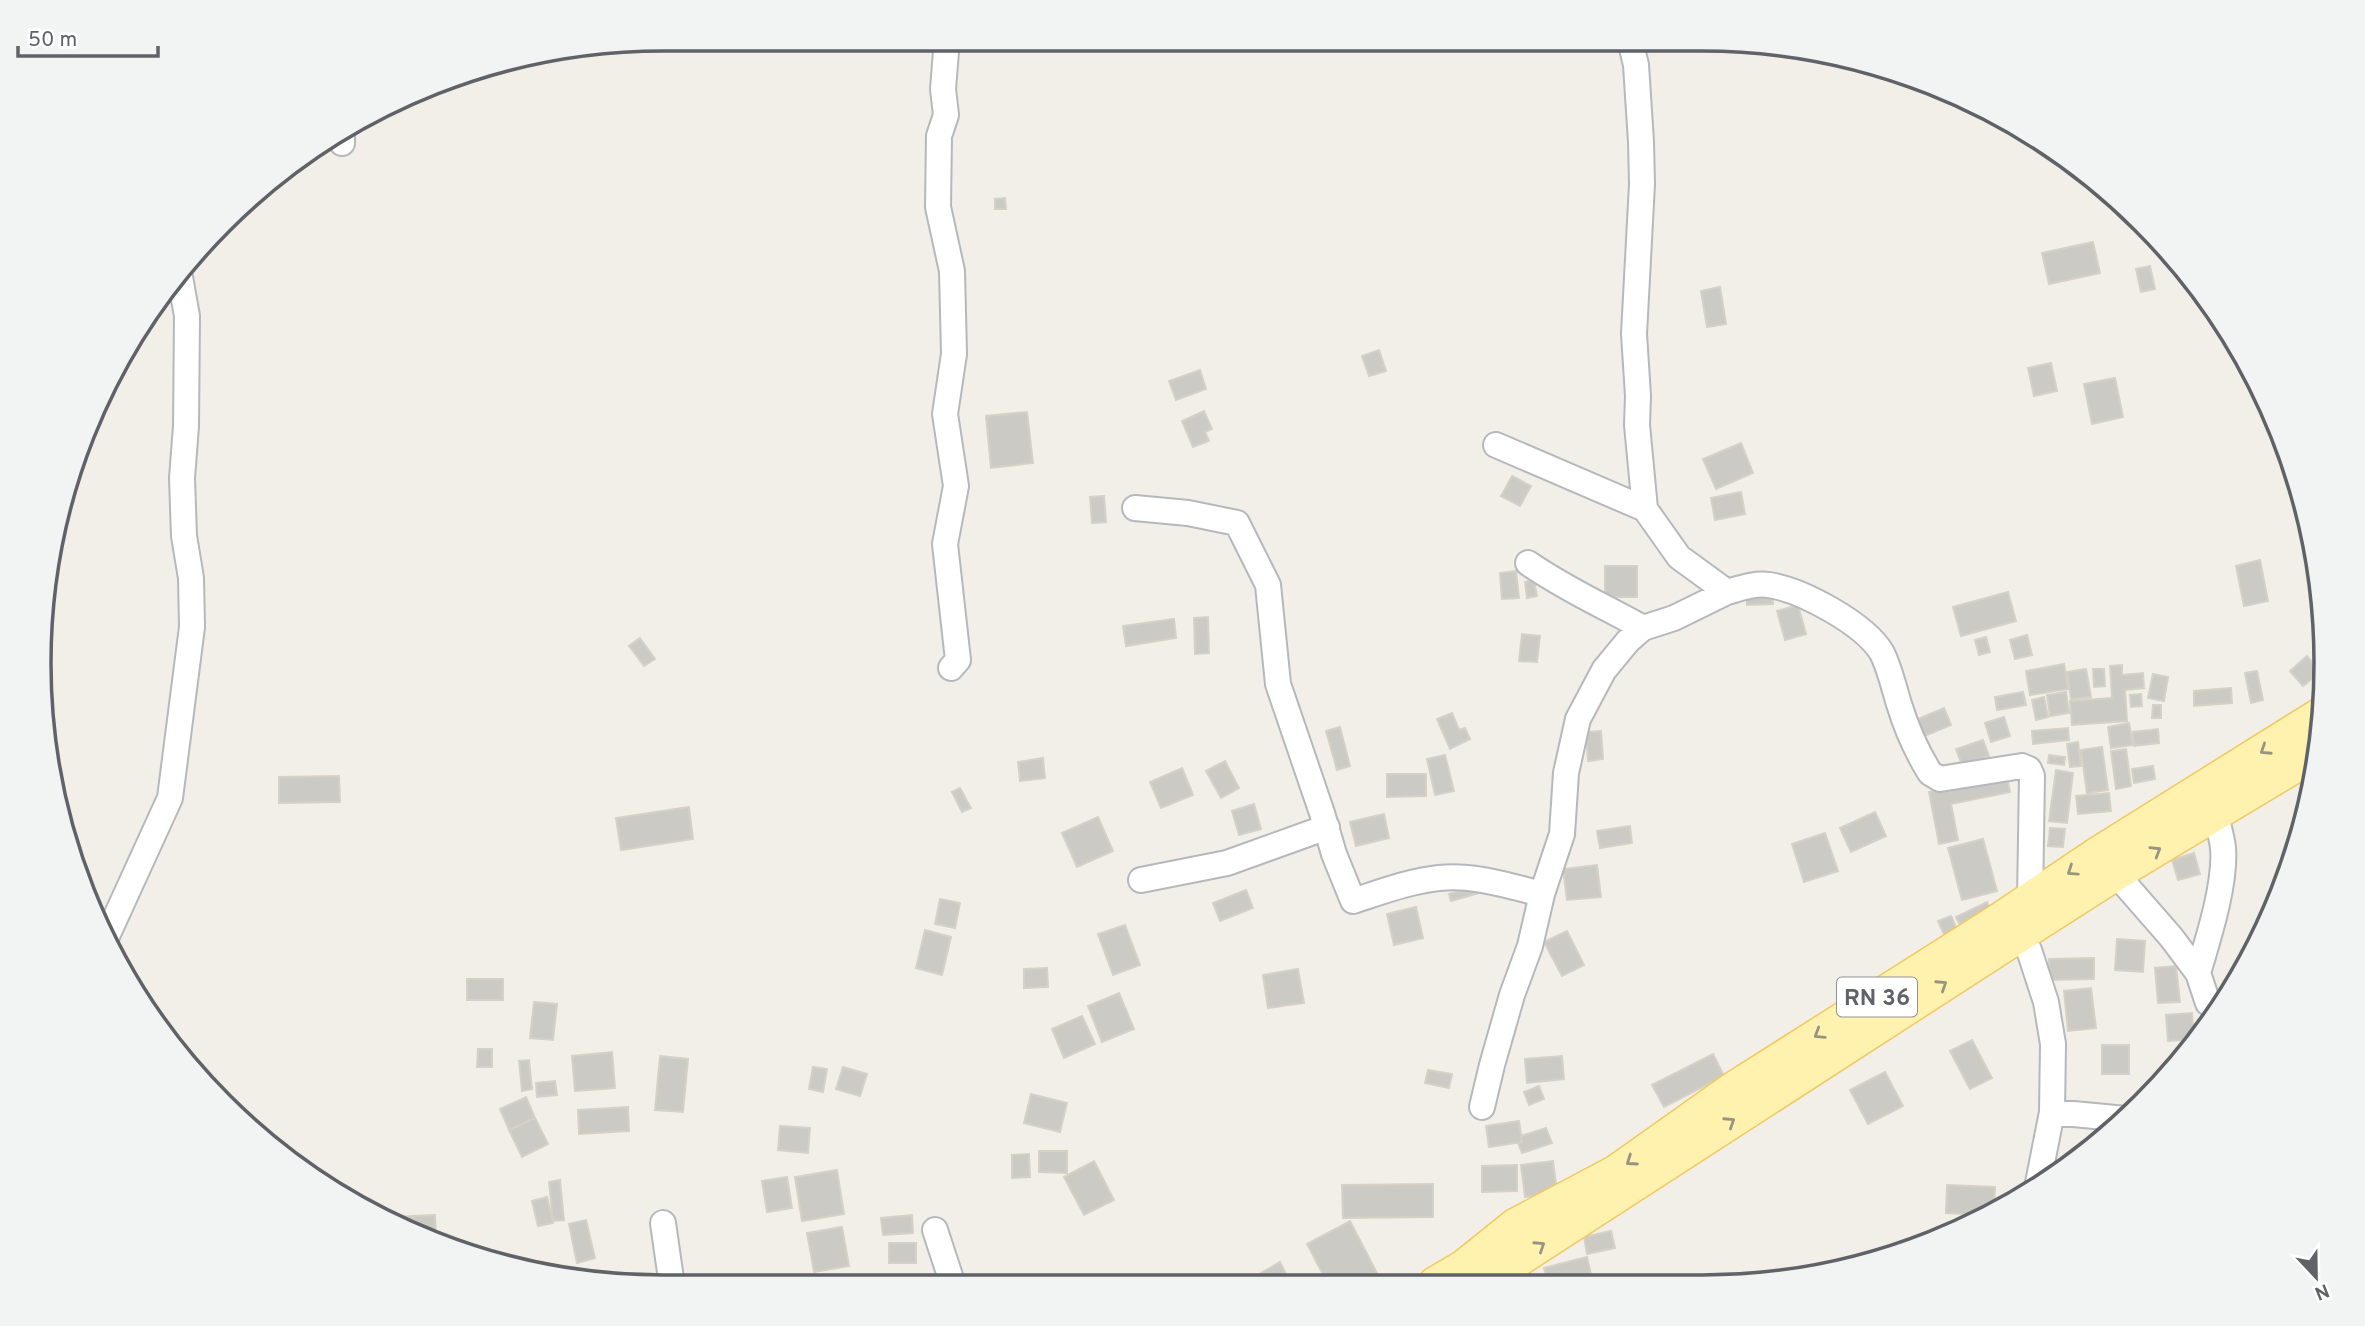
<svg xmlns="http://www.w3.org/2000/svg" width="2365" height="1326" font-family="Overpass,sans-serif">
<rect width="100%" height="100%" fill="#f1efe8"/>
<!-- building -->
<path fill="#cccac5" stroke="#d6d1c6" stroke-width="2" d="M 1005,198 L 1006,209 L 995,209 L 995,199 Z
M 2093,242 L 2100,273 L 2049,284 L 2042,253 Z
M 2150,266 L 2155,289 L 2141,292 L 2136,269 Z
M 1720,287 L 1726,324 L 1707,327 L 1701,291 Z
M 1379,350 L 1386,371 L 1369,376 L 1362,356 Z
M 2051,363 L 2057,391 L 2034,396 L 2028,368 Z
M 2249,369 L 2251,369 L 2261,385 L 2253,387 Z
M 1200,370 L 1206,389 L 1176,400 L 1169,381 Z
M 2115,378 L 2123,417 L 2092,424 L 2084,384 Z
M 1204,411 L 1212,429 L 1205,432 L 1209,441 L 1193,447 L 1182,421 Z
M 1027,412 L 1033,463 L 991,468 L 986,416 Z
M 1741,443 L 1753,473 L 1716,489 L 1703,459 Z
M 1512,476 L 1531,486 L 1520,506 L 1501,496 Z
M 1741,492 L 1745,514 L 1715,520 L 1711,498 Z
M 1104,496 L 1106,522 L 1092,523 L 1090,497 Z
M 2260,560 L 2268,601 L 2244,606 L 2236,566 Z
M 1605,566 L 1637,566 L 1637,597 L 1605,597 Z
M 1516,571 L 1519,598 L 1502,599 L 1500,573 Z
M 1534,580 L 1537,596 L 1527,598 L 1525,582 Z
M 1772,592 L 1773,604 L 1747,605 L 1747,593 Z
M 2008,592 L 2016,621 L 1961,636 L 1953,607 Z
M 1798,605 L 1806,634 L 1785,640 L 1777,611 Z
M 1208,617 L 1209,653 L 1195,654 L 1194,618 Z
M 1174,619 L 1176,638 L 1126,646 L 1123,626 Z
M 1522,634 L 1540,636 L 1537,662 L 1519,661 Z
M 2027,635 L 2032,655 L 2015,659 L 2010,640 Z
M 1986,637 L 1990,652 L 1979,655 L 1975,640 Z
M 640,638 L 655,659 L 644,666 L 629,646 Z
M 2307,656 L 2320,672 L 2303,686 L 2290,671 Z
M 2064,664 L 2068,689 L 2030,695 L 2026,671 Z
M 2122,665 L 2122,675 L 2143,673 L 2144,688 L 2125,690 L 2127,721 L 2072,725 L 2070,701 L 2112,698 L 2110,666 Z
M 2086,669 L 2091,697 L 2071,699 L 2067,672 Z
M 2093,669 L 2104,669 L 2105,686 L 2094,687 Z
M 2257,671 L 2263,700 L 2251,703 L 2245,673 Z
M 2153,674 L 2168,677 L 2164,701 L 2148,698 Z
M 2231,688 L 2232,703 L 2194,706 L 2194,691 Z
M 2023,692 L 2026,705 L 1997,710 L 1995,697 Z
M 2066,692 L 2069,713 L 2050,716 L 2047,695 Z
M 2141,694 L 2142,706 L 2131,707 L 2130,695 Z
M 2044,697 L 2048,717 L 2036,720 L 2032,700 Z
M 2153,705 L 2161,705 L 2161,718 L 2152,718 Z
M 1944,708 L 1951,725 L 1920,738 L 1913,721 Z
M 1452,713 L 1459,730 L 1465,728 L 1470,739 L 1450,749 L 1437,719 Z
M 2004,717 L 2010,736 L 1991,742 L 1985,723 Z
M 2129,723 L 2133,745 L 2111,748 L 2108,727 Z
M 1340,727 L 1350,766 L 1337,770 L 1326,731 Z
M 2068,728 L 2069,740 L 2033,744 L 2032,731 Z
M 2158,729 L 2159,743 L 2134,746 L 2133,732 Z
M 1601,731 L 1603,759 L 1588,761 L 1586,732 Z
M 1983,740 L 1989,756 L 1962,765 L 1956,749 Z
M 2078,742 L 2081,766 L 2070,767 L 2067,744 Z
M 2102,747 L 2108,790 L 2087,793 L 2081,750 Z
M 2126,749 L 2131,786 L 2116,789 L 2111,751 Z
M 1445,755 L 1454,791 L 1435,795 L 1427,759 Z
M 2049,755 L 2065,757 L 2064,765 L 2048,763 Z
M 1043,758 L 1045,778 L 1020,781 L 1018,762 Z
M 1225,761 L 1239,788 L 1221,798 L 1206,771 Z
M 2153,766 L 2155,779 L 2134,783 L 2132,769 Z
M 1182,768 L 1193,795 L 1161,808 L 1150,782 Z
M 2056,770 L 2073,773 L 2067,823 L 2049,821 Z
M 1387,774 L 1426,774 L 1426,796 L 1387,797 Z
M 339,776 L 340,802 L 279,803 L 279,777 Z
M 2007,777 L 2010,792 L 1951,804 L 1958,840 L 1939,844 L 1929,792 Z
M 960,788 L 971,808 L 962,812 L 952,792 Z
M 2109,793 L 2111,811 L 2078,814 L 2076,796 Z
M 1254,804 L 1261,829 L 1239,835 L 1232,811 Z
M 689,807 L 693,839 L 621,850 L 616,818 Z
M 1875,812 L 1886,836 L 1851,852 L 1840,828 Z
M 1384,814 L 1389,838 L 1356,846 L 1350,822 Z
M 1098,817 L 1113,851 L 1077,867 L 1062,833 Z
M 1630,826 L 1632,843 L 1600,848 L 1597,831 Z
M 2050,828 L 2065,829 L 2063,847 L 2048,846 Z
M 1825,833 L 1838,871 L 1804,882 L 1792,844 Z
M 1983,839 L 1997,891 L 1962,900 L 1948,848 Z
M 2194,853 L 2200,874 L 2178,880 L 2172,860 Z
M 1597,865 L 1601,897 L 1567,900 L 1563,869 Z
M 1484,884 L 1486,891 L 1451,901 L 1449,894 Z
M 1246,890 L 1253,908 L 1220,921 L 1213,903 Z
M 940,899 L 960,903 L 955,928 L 935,924 Z
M 1987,902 L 1995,918 L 1964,933 L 1956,917 Z
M 1416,907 L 1423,938 L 1394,945 L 1387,914 Z
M 1951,916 L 1959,934 L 1946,939 L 1938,921 Z
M 1125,925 L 1140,965 L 1113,975 L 1098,934 Z
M 925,930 L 951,937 L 942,975 L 916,968 Z
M 1567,931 L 1584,965 L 1562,976 L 1544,942 Z
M 2117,939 L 2145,941 L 2143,972 L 2115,970 Z
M 2094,958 L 2094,979 L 2049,980 L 2049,959 Z
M 2176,966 L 2180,1002 L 2158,1003 L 2155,968 Z
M 1047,968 L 1048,987 L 1024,988 L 1024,969 Z
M 1298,969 L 1304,1003 L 1268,1008 L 1263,975 Z
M 467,979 L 503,979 L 503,1000 L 467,1000 Z
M 2091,988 L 2096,1028 L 2068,1031 L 2064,991 Z
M 1119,993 L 1134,1029 L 1102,1042 L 1088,1006 Z
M 534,1002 L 557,1004 L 553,1040 L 530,1038 Z
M 2192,1013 L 2194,1039 L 2168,1041 L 2166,1015 Z
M 1082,1016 L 1095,1044 L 1064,1058 L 1052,1029 Z
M 1972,1040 L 1992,1078 L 1970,1089 L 1950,1051 Z
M 2102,1045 L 2129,1045 L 2129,1074 L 2102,1074 Z
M 478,1049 L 492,1049 L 492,1067 L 477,1067 Z
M 2175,1051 L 2184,1052 L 2174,1065 Z
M 612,1052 L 615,1088 L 575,1091 L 572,1056 Z
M 1713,1054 L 1724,1076 L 1664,1107 L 1652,1085 Z
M 660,1056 L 688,1059 L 683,1112 L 655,1110 Z
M 1562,1056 L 1564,1079 L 1527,1083 L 1525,1059 Z
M 529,1060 L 532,1089 L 522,1091 L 519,1061 Z
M 813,1067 L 827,1069 L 823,1092 L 809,1089 Z
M 843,1067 L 867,1074 L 860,1096 L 836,1089 Z
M 1428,1070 L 1452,1074 L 1449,1088 L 1425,1083 Z
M 1885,1072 L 1903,1106 L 1868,1124 L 1850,1090 Z
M 555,1081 L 557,1095 L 537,1097 L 536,1083 Z
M 1539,1086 L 1544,1099 L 1529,1105 L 1524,1092 Z
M 1031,1094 L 1067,1103 L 1060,1132 L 1024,1123 Z
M 526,1097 L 535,1118 L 509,1130 L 500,1109 Z
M 628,1107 L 629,1131 L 579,1134 L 578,1110 Z
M 535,1118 L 548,1144 L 522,1157 L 509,1130 Z
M 1519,1121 L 1522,1142 L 1489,1147 L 1486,1126 Z
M 780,1126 L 810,1128 L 808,1153 L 778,1150 Z
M 1546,1128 L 1552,1143 L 1522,1153 L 1518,1143 L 1522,1142 L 1521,1136 Z
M 1039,1151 L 1067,1151 L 1067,1173 L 1039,1172 Z
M 1029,1154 L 1030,1177 L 1012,1178 L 1012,1155 Z
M 1094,1161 L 1114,1200 L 1084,1215 L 1064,1177 Z
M 1553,1161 L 1557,1192 L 1525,1197 L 1521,1165 Z
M 1517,1165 L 1517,1191 L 1482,1192 L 1482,1166 Z
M 837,1170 L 844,1214 L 802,1221 L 795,1177 Z
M 787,1177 L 792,1208 L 767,1212 L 762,1181 Z
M 560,1180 L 564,1220 L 553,1221 L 549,1182 Z
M 1433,1184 L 1433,1217 L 1343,1218 L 1342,1185 Z
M 1947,1185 L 1995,1187 L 1994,1209 L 1982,1215 L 1946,1213 Z
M 547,1197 L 553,1223 L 538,1226 L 532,1201 Z
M 435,1215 L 436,1239 L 413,1230 L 413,1216 Z
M 912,1215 L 913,1233 L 883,1235 L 881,1218 Z
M 413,1216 L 413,1230 L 390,1220 L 390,1217 Z
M 586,1220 L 595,1258 L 577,1263 L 569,1224 Z
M 1350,1221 L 1380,1279 L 1370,1284 L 1328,1284 L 1307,1244 Z
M 842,1227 L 849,1266 L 814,1272 L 807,1233 Z
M 1611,1231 L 1615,1248 L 1587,1254 L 1584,1237 Z
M 889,1243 L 916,1243 L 916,1263 L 889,1263 Z
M 1587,1257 L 1593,1283 L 1548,1283 L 1544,1268 Z
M 1280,1262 L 1291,1284 L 1251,1284 L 1249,1280 Z
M 1051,1277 L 1053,1285 L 1018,1285 Z"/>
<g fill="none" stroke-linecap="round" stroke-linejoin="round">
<defs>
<path id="minor" d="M 947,39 L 943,89 L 946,115 L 939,136 L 938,207 L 952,271 L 954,354 L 945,414 L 956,486 L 945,544 L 958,660 L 951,668
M 1630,40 L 1636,65 L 1641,142 L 1642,184 L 1634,334 L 1638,396 L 1637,425 L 1645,509 L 1679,557 L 1727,592 C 1741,588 1755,583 1769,585 C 1802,590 1865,624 1882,653 C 1890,669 1894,688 1899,704 C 1906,727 1917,752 1930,773 L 1940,779 L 2022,766 L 2029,769 L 2032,776 L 2030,899
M 342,136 L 342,143
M 1496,445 L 1645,509
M 1135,508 L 1188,513 L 1237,523 L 1268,585 L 1278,684 L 1322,813 L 1334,854 L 1353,901 C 1381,892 1410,881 1439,878 C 1473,874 1509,886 1542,894
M 1528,563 C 1565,589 1604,606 1643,628
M 2116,874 L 2171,937 L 2198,973 L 2208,1003
M 1141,880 L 1227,863 L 1327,827
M 107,936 L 170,798 L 192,627 L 191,578 L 184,536 L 182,478 L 186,426 L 187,316 L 180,277
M 2016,938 L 2029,950 L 2046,1002 L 2053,1044 L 2052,1112 L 2037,1188
M 2198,973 C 2208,939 2226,884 2223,848 C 2222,837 2218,826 2216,815
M 1482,1107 L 1492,1065 L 1512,995 L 1530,946 L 1542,894 L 1562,834 L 1566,773 L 1578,719 L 1604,670 L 1628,641 L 1643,628 L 1674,618 L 1727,592
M 2052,1112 L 2126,1119
M 663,1223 L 672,1286
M 935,1230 L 953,1285"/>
<path id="major" d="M 1435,1283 L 1464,1266 L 1515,1225 L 1615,1172 L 1732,1089 L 1997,921 L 2098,853 L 2322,713
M 1483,1283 L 2016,938 L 2116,874 L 2319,752"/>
</defs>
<!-- minor casing -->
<use href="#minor" stroke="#b5b8bc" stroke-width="28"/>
<!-- major casing -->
<use href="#major" stroke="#f2c960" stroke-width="35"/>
<!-- minor -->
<use href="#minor" stroke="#fff" stroke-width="24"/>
<!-- major -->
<use href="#major" stroke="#fff2af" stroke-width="32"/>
</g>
<!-- one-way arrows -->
<defs><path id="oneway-chevron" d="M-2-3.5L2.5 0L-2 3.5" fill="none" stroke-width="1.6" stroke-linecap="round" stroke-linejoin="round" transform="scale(1.75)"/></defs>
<g stroke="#979581">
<use href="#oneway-chevron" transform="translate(2265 750) rotate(147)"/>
<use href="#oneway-chevron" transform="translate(2156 851) rotate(-31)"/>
<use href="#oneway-chevron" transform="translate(2072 871) rotate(146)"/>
<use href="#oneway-chevron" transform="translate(1942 985) rotate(-33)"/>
<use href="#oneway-chevron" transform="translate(1819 1034) rotate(148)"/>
<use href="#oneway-chevron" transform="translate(1730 1122) rotate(-33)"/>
<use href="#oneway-chevron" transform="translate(1631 1161) rotate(145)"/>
<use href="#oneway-chevron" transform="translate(1540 1246) rotate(-33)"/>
</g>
<g text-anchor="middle" stroke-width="5" stroke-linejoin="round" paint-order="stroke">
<!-- shield labels -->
<rect fill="#fff" stroke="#8f9295" stroke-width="2" x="1837" y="977.5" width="80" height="39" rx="5"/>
<g font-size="23" font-weight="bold" fill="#5f6368">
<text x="1877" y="1005">RN 36</text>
</g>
</g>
<!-- crop -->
<path d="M0 0H2365V1326H0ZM663 51H1702A612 612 0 0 1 2314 663V663A612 612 0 0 1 1702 1275H663A612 612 0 0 1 51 663V663A612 612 0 0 1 663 51Z" fill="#f2f3f3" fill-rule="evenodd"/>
<path fill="none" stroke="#5f6368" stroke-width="3.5" d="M663 51H1702A612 612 0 0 1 2314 663V663A612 612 0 0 1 1702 1275H663A612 612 0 0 1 51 663V663A612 612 0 0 1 663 51Z"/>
<!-- north arrow -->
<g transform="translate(2316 1277) rotate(158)" stroke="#ffffff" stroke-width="5" paint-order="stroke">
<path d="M0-5L12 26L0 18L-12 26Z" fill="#5f6368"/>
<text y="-10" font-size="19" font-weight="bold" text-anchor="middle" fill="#5f6368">N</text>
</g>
<!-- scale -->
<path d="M18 46v10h140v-10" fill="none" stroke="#5f6368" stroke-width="3.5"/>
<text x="28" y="46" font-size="21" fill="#5f6368" stroke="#ffffff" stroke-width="5" paint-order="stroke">50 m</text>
</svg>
